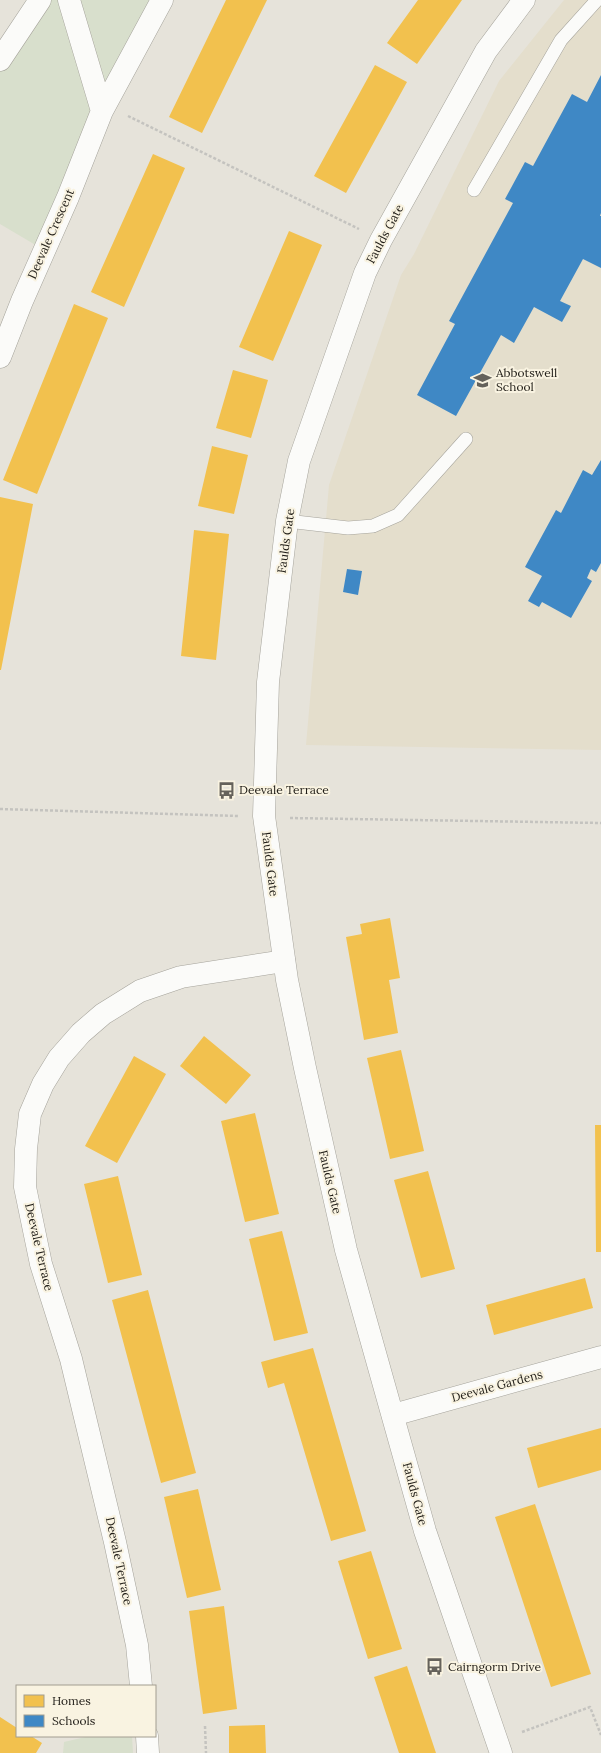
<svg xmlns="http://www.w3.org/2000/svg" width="601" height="1753" font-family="Lora,serif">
<rect width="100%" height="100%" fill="#e6e3da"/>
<!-- built -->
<path fill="#e4decc" d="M 564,0 L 601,0 L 601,750 L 306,745 L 329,485 L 401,275 L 414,254 L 499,81 Z"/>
<!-- green -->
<path fill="#d8dfcc" d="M 40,0 L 162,0 L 44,250 L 0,224 L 0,60 Z
M 90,1736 L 132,1736 L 133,1753 L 63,1753 L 64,1742 Z"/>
<!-- homes -->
<path fill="#f2c14e" d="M 226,0 L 267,0 L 202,133 L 169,117 Z
M 418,0 L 462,0 L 417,64 L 387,43 Z
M 375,65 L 407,82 L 346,193 L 314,176 Z
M 153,154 L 185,168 L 124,307 L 91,292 Z
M 289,231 L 322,245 L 273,361 L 239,347 Z
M 74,304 L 108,318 L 37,494 L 3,480 Z
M 233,370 L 268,380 L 251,438 L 216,428 Z
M 212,446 L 248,455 L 234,514 L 198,506 Z
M 0,497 L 33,504 L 1,670 L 0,670 Z
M 194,530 L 229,534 L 216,660 L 181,656 Z
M 390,918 L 400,978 L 389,980 L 398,1033 L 364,1040 L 346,937 L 362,934 L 360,924 Z
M 204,1036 L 251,1075 L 226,1104 L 180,1066 Z
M 401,1050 L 424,1151 L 390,1159 L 367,1058 Z
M 134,1056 L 166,1074 L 117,1163 L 85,1146 Z
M 255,1113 L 279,1214 L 245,1222 L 221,1121 Z
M 595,1125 L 601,1125 L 601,1252 L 596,1252 Z
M 428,1171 L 455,1269 L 421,1278 L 394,1180 Z
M 118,1176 L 142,1275 L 108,1283 L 84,1184 Z
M 282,1231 L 308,1333 L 274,1341 L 249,1239 Z
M 585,1278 L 593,1308 L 494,1335 L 486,1305 Z
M 148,1290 L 196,1473 L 161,1483 L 112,1300 Z
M 313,1348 L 366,1531 L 331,1541 L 284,1383 L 268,1388 L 261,1362 Z
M 601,1428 L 601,1470 L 538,1488 L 527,1448 Z
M 198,1489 L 221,1590 L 187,1598 L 164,1497 Z
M 535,1504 L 591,1674 L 551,1687 L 495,1517 Z
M 371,1551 L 402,1649 L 368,1659 L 338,1561 Z
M 224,1606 L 237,1709 L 203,1714 L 189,1611 Z
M 407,1666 L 436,1753 L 399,1753 L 374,1677 Z
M 0,1717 L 17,1728 L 17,1736 L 31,1736 L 42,1743 L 36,1753 L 0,1753 Z
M 265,1725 L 266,1753 L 229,1753 L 229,1726 Z"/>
<!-- schools -->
<path fill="#3f88c5" d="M 601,75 L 601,213 L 600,216 L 601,216 L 601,268 L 583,259 L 560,301 L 571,306 L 562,322 L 534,307 L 514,343 L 501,335 L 456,416 L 417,395 L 455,324 L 449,321 L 513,203 L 505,199 L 525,162 L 533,166 L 572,94 L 587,102 Z
M 601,460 L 601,563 L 596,572 L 591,569 L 587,578 L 592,581 L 571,618 L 542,602 L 539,607 L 528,601 L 542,576 L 525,567 L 556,510 L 561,513 L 583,470 L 592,475 Z
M 347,569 L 362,571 L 358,595 L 343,592 Z"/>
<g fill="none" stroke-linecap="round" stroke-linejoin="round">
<defs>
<path id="service" d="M 474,190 L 561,40 L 597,0
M 287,521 L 348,528 L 373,526 L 398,515 L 466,439"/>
<path id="minor" d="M 69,0 L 102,111
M 0,60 L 40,0
M 0,357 L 22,301 L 68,197 L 102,111 L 162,0
M 393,1415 L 601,1357
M 141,1686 L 137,1645 L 115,1542 L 71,1359 L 41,1264 L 25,1187 L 26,1149 L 30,1114 L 43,1084 L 59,1058 L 81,1033 L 103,1014 L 140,991 L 181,977 L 284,961
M 147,1736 L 148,1753"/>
<path id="tertiary" d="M 501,1753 L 425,1531 L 346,1250 L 305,1068 L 287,980 L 264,816 L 268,682 L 287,521 L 299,461 L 365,273 L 381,240 L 486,51 L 524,0"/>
</defs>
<!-- service casing -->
<use href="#service" stroke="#a5a39b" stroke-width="14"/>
<!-- minor casing -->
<use href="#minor" stroke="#a5a39b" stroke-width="23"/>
<!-- tertiary casing -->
<use href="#tertiary" stroke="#a5a39b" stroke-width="23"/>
<!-- path -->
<path stroke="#c4c3bf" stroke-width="2.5" stroke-dasharray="3 2" stroke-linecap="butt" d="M 128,116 L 359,229
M 0,809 L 239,816
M 290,818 L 601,823
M 205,1726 L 206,1753
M 522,1732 L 590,1707 L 601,1735"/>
<!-- service -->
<use href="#service" stroke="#fbfbf9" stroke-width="13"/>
<!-- minor -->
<use href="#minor" stroke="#fbfbf9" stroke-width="22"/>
<!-- tertiary -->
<use href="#tertiary" stroke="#fbfbf9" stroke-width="22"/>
</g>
<!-- icons -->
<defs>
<symbol id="school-bare" viewBox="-9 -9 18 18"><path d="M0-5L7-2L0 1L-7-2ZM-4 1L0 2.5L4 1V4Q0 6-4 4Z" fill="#65625b" stroke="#f9f3e1" stroke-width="2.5" paint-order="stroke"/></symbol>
<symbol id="bus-bare" viewBox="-9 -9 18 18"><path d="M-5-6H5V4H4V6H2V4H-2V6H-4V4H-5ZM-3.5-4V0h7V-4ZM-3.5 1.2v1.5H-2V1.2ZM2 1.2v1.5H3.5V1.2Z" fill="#65625b" stroke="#f9f3e1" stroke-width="2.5" paint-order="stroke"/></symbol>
</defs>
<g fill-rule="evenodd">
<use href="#school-bare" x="470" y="368" width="25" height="25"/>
<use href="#bus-bare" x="214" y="778" width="25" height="25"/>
<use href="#bus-bare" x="422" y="1654" width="25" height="25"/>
</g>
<g text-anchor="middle" stroke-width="4" stroke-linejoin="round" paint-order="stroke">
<!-- street labels -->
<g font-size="12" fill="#201d17" stroke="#f9f3e1">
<text transform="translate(51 234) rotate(-66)" y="4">Deevale Crescent</text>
<text transform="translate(385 234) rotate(-62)" y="4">Faulds Gate</text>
<text transform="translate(286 541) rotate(-82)" y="4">Faulds Gate</text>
<text transform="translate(270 864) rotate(83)" y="4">Faulds Gate</text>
<text transform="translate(330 1182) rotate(77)" y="4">Faulds Gate</text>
<text transform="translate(39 1247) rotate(77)" y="4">Deevale Terrace</text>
<text transform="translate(497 1386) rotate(-15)" y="4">Deevale Gardens</text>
<text transform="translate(415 1494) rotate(75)" y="4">Faulds Gate</text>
<text transform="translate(119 1561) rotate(78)" y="4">Deevale Terrace</text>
</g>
<!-- poi labels -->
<g font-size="12" fill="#201d17" stroke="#f9f3e1" text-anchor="start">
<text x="496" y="377">Abbotswell<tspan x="496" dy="14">School</tspan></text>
<text x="239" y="794">Deevale Terrace</text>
<text x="448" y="1671">Cairngorm Drive</text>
</g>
</g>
<!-- legend -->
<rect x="16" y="1685" width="140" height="52" fill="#f9f3e1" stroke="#a29d90"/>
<rect x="24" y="1695" width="20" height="12" fill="#f2c14e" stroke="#a29d90"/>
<text x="52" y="1705" font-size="12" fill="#201d17">Homes</text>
<rect x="24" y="1715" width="20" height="12" fill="#3f88c5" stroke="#a29d90"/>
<text x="52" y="1725" font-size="12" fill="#201d17">Schools</text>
</svg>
